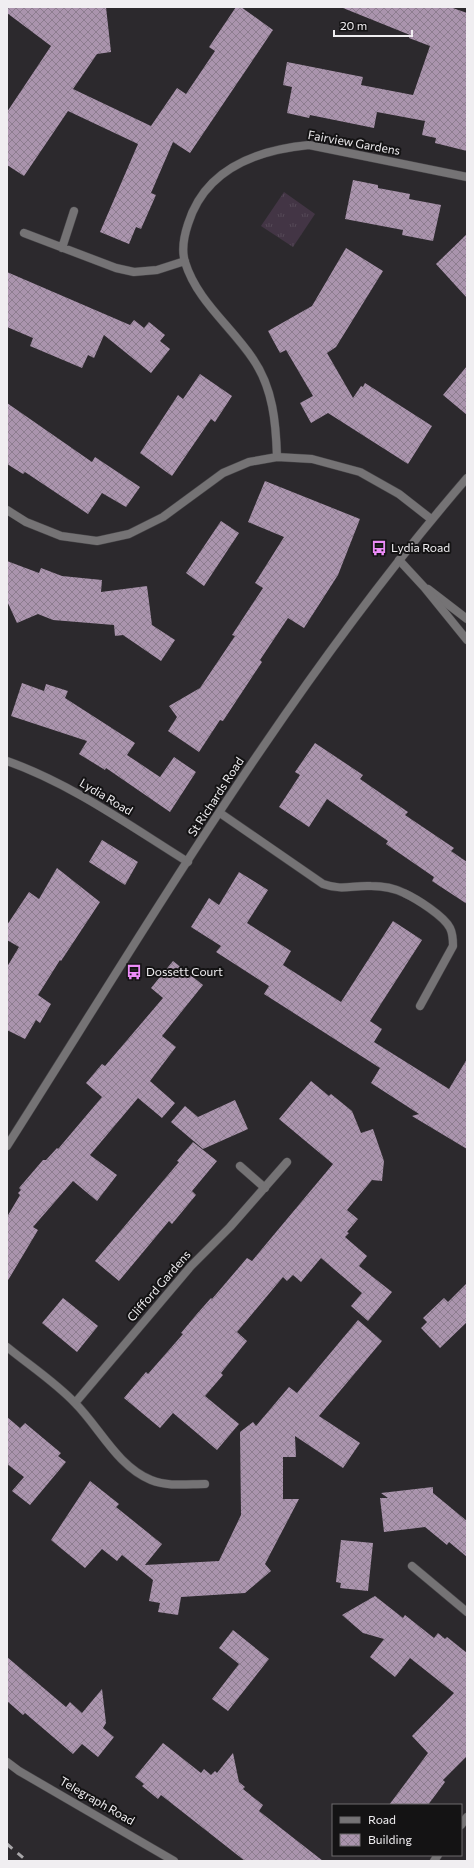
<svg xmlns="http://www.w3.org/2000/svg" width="474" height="1868" font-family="Commissioner,sans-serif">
<defs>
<pattern id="park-tufts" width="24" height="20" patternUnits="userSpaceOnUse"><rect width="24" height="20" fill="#433545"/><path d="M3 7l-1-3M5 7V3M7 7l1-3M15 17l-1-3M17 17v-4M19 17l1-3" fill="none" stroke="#554957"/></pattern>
<pattern id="building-cross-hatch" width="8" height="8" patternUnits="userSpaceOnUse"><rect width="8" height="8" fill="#aa94ad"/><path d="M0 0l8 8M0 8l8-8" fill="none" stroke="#8d7d8f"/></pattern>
</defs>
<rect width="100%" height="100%" fill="#2c292d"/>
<!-- park -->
<path fill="url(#park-tufts)" d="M 284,192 L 315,214 L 293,247 L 261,226 Z"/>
<!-- building -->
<path fill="url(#building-cross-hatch)" d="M 7,7 L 106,7 L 111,52 L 97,54 L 73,89 L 151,126 L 177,88 L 186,94 L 215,51 L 209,47 L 236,7 L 241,7 L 273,30 L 190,153 L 173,142 L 151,193 L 156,195 L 141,229 L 136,227 L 129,244 L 100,232 L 138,144 L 68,111 L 24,176 L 7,165 L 7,112 L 51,46 L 7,13 Z
M 343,7 L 450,7 L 467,13 L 467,151 L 435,143 L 436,138 L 422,135 L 425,121 L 377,112 L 374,128 L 310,115 L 309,118 L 287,113 L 292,87 L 283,85 L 287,62 L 363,77 L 361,85 L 413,95 L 430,46 L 409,38 L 410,35 L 343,8 Z
M 353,180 L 378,185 L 378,188 L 410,194 L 409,199 L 441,205 L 433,241 L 402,235 L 403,230 L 345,219 Z
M 467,234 L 467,298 L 436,264 Z
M 346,248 L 383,271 L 336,347 L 327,353 L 353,398 L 361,386 L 363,387 L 365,383 L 432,426 L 408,464 L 328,413 L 311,423 L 300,403 L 313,396 L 286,350 L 280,353 L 268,331 L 312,306 Z
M 7,272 L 130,325 L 134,320 L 144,328 L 149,322 L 165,335 L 160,341 L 170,349 L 151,373 L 104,335 L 94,358 L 88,355 L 82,368 L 30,346 L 33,338 L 7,327 Z
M 467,366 L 467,415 L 443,395 Z
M 200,374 L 232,396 L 215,422 L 211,419 L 172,476 L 140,453 L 178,395 L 183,399 Z
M 7,403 L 92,462 L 95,457 L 140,487 L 126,507 L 102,493 L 88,514 L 25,472 L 23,474 L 7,464 Z
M 265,481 L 360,519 L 338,575 L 304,628 L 288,618 L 260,660 L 262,662 L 223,721 L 220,720 L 199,752 L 168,731 L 177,717 L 169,706 L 200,688 L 235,636 L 232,635 L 263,588 L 255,583 L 284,537 L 248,522 Z
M 221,521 L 239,533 L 204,586 L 186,573 Z
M 7,561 L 39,573 L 41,568 L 62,576 L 102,580 L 101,592 L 147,586 L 152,625 L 175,640 L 161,661 L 123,635 L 115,636 L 114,625 L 53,620 L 38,614 L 17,623 L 7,601 Z
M 22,683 L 44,691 L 46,684 L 68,691 L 65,698 L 135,743 L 127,755 L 160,777 L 174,757 L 196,772 L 170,812 L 106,768 L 105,770 L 79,754 L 87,741 L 11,716 Z
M 315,743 L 363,775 L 360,779 L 408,812 L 405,815 L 454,848 L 451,851 L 467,862 L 467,904 L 432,881 L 434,877 L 386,844 L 388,841 L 327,799 L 309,827 L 279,807 L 300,775 L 295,772 Z
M 102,840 L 138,862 L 125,885 L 89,862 Z
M 57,868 L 100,902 L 61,961 L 60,960 L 38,995 L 51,1004 L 40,1023 L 36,1020 L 25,1039 L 7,1030 L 7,967 L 19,947 L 7,940 L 7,925 L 29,892 L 39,899 Z
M 239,872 L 268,890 L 247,923 L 291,951 L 283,965 L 341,1002 L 393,921 L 422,940 L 370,1021 L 382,1029 L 374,1042 L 449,1089 L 467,1059 L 467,1149 L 412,1116 L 419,1114 L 371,1083 L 380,1068 L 264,994 L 269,986 L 216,952 L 221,946 L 191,927 L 209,898 L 219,905 Z
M 173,961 L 203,985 L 162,1036 L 176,1047 L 150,1081 L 175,1103 L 162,1118 L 138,1098 L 90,1155 L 117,1175 L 97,1201 L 73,1181 L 33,1227 L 38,1230 L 7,1282 L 7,1217 L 20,1195 L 18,1193 L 21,1190 L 19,1188 L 43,1160 L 46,1160 L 57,1148 L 58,1149 L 102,1097 L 86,1083 L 102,1064 L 105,1066 L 163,998 L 151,988 Z
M 311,1081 L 329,1096 L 331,1094 L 352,1111 L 361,1133 L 373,1129 L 384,1161 L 382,1181 L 372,1180 L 347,1210 L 358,1219 L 347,1232 L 349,1233 L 345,1237 L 367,1256 L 359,1266 L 392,1292 L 368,1321 L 351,1306 L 362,1293 L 321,1258 L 301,1282 L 293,1275 L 287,1281 L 283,1277 L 237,1332 L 247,1341 L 221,1373 L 223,1375 L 205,1396 L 239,1424 L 217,1450 L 173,1413 L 160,1428 L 124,1398 L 146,1372 L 148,1374 L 183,1334 L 181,1333 L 196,1315 L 211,1298 L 212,1299 L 247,1258 L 252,1261 L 333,1164 L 279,1119 Z
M 235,1100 L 248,1129 L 203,1149 L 171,1122 L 185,1106 L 198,1117 Z
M 193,1142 L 217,1161 L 192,1191 L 196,1195 L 172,1224 L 169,1221 L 119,1281 L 95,1261 L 179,1162 L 177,1161 Z
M 467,1283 L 467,1322 L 440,1348 L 421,1328 L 427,1322 L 423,1318 L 444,1298 L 448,1302 Z
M 63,1298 L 98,1326 L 77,1352 L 42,1323 Z
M 358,1320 L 382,1341 L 319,1416 L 360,1443 L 343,1468 L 295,1436 L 296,1457 L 283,1457 L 283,1499 L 299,1499 L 265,1564 L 271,1571 L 245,1593 L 181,1597 L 178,1615 L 158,1612 L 160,1603 L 149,1601 L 153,1580 L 122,1555 L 117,1561 L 102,1549 L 85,1568 L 51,1540 L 90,1481 L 119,1504 L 116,1507 L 162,1544 L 145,1565 L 219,1561 L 241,1515 L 240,1432 L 253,1422 L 256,1426 L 289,1387 L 297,1393 Z
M 7,1417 L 20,1428 L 25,1423 L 61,1453 L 58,1456 L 66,1462 L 30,1505 L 12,1491 L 24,1477 L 7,1464 Z
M 433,1487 L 433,1493 L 467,1521 L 467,1557 L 449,1542 L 447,1545 L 425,1527 L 384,1532 L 380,1498 L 388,1498 L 381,1493 Z
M 341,1540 L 373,1543 L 368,1591 L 340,1588 L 341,1583 L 336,1582 Z
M 375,1596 L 403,1618 L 405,1615 L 434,1638 L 438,1633 L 445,1639 L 447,1637 L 467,1653 L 467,1756 L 443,1780 L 445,1782 L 428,1805 L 389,1805 L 428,1753 L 412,1736 L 454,1693 L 410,1658 L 395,1677 L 370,1657 L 384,1639 L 363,1633 L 342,1615 Z
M 233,1630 L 269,1659 L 228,1711 L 212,1699 L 239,1664 L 219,1648 Z
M 7,1657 L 66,1707 L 70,1702 L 82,1713 L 102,1689 L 106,1723 L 103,1728 L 114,1737 L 98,1757 L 82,1744 L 73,1754 L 25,1713 L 23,1715 L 7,1701 Z
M 163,1743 L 201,1773 L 204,1769 L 211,1775 L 215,1771 L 217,1773 L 233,1753 L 239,1782 L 245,1787 L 243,1789 L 263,1805 L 259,1811 L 323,1861 L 245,1861 L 161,1795 L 158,1799 L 142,1786 L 144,1784 L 135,1777 Z"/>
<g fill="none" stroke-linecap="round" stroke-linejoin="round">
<defs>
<path id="service" d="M 428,589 L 467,619"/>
<path id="minor" d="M 24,233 L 116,268 L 134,272 L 157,270 L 185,261
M 62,248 L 74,211
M 277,457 C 276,423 273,388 253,359 C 231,326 197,301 185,262 C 181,249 184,236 188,224 C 205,169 257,150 309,145 L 467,177
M 7,510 L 26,522 L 61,536 L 97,541 L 129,534 L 163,517 L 223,473 L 249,462 L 277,457 L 312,459 L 360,472 L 399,494 L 431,519
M 399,560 L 424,587 L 467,640
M 7,761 C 72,784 130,826 188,862
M 220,813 L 323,884 C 343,891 352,885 371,886 C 382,886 394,888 404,893 C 417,899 444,916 450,928 C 453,934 453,940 453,946 L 420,1006
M 240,1166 L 265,1188
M 7,1347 C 29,1365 55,1382 75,1403 C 100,1428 117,1466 151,1480 C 168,1487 188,1484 205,1484
M 75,1403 L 191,1266 L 230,1227 L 287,1162
M 412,1566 L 467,1612
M 461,1825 L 467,1817
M 434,1861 L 438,1855"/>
<path id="tertiary" d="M 7,1146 C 152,918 290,683 467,478
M 7,1762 L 19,1771 L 174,1861"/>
</defs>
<!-- service casing -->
<use href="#service" stroke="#474548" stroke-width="9"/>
<!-- minor casing -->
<use href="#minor" stroke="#474548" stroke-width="9"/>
<!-- tertiary casing -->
<use href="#tertiary" stroke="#474548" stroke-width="9"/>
<!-- service -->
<use href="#service" stroke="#757375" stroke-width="8"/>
<!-- minor -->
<use href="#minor" stroke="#757375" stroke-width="8"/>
<!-- tertiary -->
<use href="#tertiary" stroke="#757375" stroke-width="8"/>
<!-- rail -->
<path stroke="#a8a6a9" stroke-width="3" stroke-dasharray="7 7" stroke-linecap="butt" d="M 7,1844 L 27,1861"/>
</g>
<!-- icons -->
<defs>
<symbol id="bus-bare" viewBox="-9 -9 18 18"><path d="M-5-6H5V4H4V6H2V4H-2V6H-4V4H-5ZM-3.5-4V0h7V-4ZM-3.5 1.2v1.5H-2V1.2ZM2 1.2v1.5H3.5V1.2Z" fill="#ed8cf9" stroke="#141314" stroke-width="2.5" paint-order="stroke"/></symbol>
</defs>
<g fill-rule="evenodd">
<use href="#bus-bare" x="368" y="537" width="22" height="22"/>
<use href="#bus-bare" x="123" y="961" width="22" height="22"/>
</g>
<g text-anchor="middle" stroke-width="4" stroke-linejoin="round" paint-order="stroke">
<!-- street labels -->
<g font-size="12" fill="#f0eef1" stroke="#141314">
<text transform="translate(354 143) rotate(10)" y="4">Fairview Gardens</text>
<text transform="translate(106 797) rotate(31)" y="4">Lydia Road</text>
<text transform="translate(216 797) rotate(-57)" y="4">St Richards Road</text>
<text transform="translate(159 1286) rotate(-49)" y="4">Clifford Gardens</text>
<text transform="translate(97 1801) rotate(30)" y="4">Telegraph Road</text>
</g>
<!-- poi labels -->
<g font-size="12" fill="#f0eef1" stroke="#141314" text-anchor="start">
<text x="391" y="552">Lydia Road</text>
<text x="146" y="976">Dossett Court</text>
</g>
</g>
<!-- border -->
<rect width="474" height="1868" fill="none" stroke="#f0eef1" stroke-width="16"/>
<!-- legend -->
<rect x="332" y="1804" width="130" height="52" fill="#141314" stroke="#6c6b6c"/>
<rect x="340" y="1817" width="20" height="6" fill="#757375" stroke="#6c6b6c"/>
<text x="368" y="1824" font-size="12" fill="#f0eef1">Road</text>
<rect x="340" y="1834" width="20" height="12" fill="url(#building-cross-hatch)" stroke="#6c6b6c"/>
<text x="368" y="1844" font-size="12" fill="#f0eef1">Building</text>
<!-- scale -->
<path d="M334 30v6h78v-6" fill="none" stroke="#f0eef1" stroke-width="2"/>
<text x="340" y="30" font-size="12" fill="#f0eef1" stroke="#141314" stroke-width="3" paint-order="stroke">20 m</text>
</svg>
